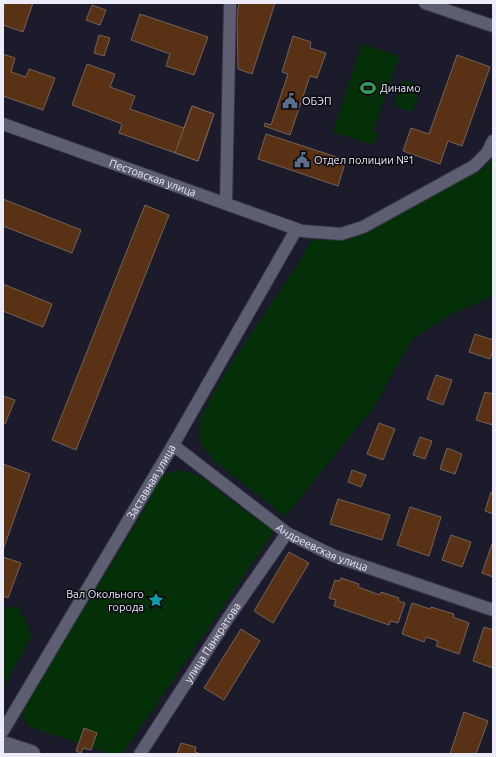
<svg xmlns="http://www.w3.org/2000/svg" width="496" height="757" font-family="Ubuntu,sans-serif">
<rect width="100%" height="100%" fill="#1b1b2c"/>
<!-- green -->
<path fill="#043007" d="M 362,44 L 399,56 L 373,131 L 378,133 L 374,145 L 333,132 Z
M 403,80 L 421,86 L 412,112 L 394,106 Z
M 493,157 L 493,296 L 450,315 L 412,339 L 374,407 L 285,516 L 213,460 L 200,442 L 199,424 L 202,414 L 225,373 L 294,270 L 313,238 L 318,237 L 328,240 L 348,238 L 393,217 L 476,172 L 487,166 Z
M 179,470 L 200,476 L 230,500 L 274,531 L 124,752 L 111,754 L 28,726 L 23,717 L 23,708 L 137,522 L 162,476 L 170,472 Z
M 18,606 L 32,635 L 3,688 L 3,608 Z"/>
<!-- building -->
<path fill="#593215" stroke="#756255" d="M 4,3 L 33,3 L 23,32 L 3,25 Z
M 239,3 L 275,3 L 252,74 L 238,69 L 237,15 Z
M 92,5 L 106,10 L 100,25 L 86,20 Z
M 140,14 L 208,37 L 194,75 L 166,66 L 170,54 L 131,40 Z
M 99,35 L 110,38 L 104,56 L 94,53 Z
M 293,36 L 311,42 L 310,48 L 326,53 L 317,78 L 310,76 L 290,135 L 264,126 L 265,123 L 271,125 L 288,74 L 282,72 Z
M 3,54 L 15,58 L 11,72 L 26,77 L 29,69 L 55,78 L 43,110 L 3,96 Z
M 457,55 L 490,67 L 462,146 L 448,141 L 440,164 L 403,151 L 411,128 L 429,134 Z
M 87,64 L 115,74 L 110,87 L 135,96 L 130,109 L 184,128 L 192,106 L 214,114 L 198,161 L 119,133 L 122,124 L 72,105 Z
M 192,106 L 214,114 L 198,161 L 175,153 Z
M 266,134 L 346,160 L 338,186 L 258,159 Z
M 3,199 L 81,230 L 72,253 L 3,226 Z
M 145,205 L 169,215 L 76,450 L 52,440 Z
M 3,284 L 52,304 L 43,327 L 3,311 Z
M 475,334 L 493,340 L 493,350 L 490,359 L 469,352 Z
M 436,375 L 452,380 L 443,405 L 427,399 Z
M 485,392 L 493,394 L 493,425 L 476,420 Z
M 3,396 L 15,400 L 5,424 L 3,423 Z
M 379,423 L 395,429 L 383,460 L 367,454 Z
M 420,437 L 432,441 L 425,459 L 413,455 Z
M 447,448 L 462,454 L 455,474 L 440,469 Z
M 3,464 L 30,474 L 3,550 Z
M 352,470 L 366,475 L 361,487 L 348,482 Z
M 491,492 L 493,492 L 493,514 L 485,511 Z
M 338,499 L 390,515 L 382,540 L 330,524 Z
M 410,507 L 441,517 L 429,556 L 397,545 Z
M 451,535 L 471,542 L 462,567 L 442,560 Z
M 492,544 L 493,545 L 493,577 L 482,573 Z
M 289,552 L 309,563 L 273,623 L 254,611 Z
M 3,557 L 21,563 L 8,598 L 3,596 Z
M 341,578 L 359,584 L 358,587 L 380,595 L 381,592 L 399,598 L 398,601 L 405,603 L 398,623 L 390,621 L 389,625 L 334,606 L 336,600 L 329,598 L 335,580 L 340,581 Z
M 412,603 L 430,609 L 431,607 L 454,614 L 453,617 L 469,623 L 459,654 L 436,646 L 438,641 L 426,637 L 424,642 L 402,634 Z
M 484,627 L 493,630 L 493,668 L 473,661 Z
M 241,629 L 260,641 L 224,700 L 204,688 Z
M 464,712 L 488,721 L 476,754 L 450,754 Z
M 84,728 L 97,733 L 91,750 L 83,748 L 81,753 L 76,751 Z
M 181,743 L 196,747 L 195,752 L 202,754 L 177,754 Z"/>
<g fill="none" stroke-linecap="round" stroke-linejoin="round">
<defs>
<g id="minor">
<path d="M 425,3 L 493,26"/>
<path id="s1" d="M 3,124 L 302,231 L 341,234 L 363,227 L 474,166 L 487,153 L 493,141"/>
<path d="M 226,203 L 230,3"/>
<path id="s2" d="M 173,445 L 287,533 L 334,556 L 493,610"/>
<path id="s3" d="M 3,731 L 173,445 L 296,230"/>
<path id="s4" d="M 140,754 L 228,618 L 287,533"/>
</g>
<path id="secondary" d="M 3,745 L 31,754"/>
</defs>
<!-- minor casing -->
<use href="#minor" stroke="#343442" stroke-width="14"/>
<!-- secondary casing -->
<use href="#secondary" stroke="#343442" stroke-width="20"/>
<!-- minor -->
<use href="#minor" stroke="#5d5e72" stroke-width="12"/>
<!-- secondary -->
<use href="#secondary" stroke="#5d5e72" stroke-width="18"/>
</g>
<!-- icons -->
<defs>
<symbol id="stadium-bare" viewBox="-9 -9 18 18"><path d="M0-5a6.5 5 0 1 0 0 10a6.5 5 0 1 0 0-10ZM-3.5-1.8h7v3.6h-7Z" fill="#2e9e5b" stroke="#07070d" stroke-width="2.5" paint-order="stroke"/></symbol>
<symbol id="civic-bare" viewBox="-9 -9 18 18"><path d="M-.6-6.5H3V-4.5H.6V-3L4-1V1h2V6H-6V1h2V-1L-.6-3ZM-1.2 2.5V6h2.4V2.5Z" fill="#5c6f8a" stroke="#07070d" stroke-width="2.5" paint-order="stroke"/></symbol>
<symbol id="sight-bare" viewBox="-9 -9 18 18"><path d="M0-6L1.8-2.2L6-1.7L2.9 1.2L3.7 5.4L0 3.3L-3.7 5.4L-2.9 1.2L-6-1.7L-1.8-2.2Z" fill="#0f9aa8" stroke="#07070d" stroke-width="2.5" paint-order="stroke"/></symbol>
</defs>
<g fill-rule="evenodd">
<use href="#stadium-bare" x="357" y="77" width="22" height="22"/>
<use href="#civic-bare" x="279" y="90" width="22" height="22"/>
<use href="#civic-bare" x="291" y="149" width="22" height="22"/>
<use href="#sight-bare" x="145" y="589" width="22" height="22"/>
</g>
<g text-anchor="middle" stroke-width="3" stroke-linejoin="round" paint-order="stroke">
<!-- poi labels -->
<g font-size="11" fill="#ebecf8" stroke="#07070d" text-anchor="start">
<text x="380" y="92">Динамо</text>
<text x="302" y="105">ОБЭП</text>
<text x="314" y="164">Отдел полиции №1</text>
<text x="144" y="598" text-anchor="end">Вал Окольного<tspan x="144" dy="13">города</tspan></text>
</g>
<!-- street labels -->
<g font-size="11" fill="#ebecf8" stroke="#07070d">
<text dy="4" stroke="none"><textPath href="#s1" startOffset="159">Пестовская улица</textPath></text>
<text dy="4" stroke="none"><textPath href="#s3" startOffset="290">Заставная улица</textPath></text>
<text dy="4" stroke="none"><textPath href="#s2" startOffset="182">Андреевская улица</textPath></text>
<text dy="4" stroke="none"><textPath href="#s4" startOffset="133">улица Панкратова</textPath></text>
</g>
</g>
<!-- border -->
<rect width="496" height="757" fill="none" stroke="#ebecf8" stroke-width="8"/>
</svg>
